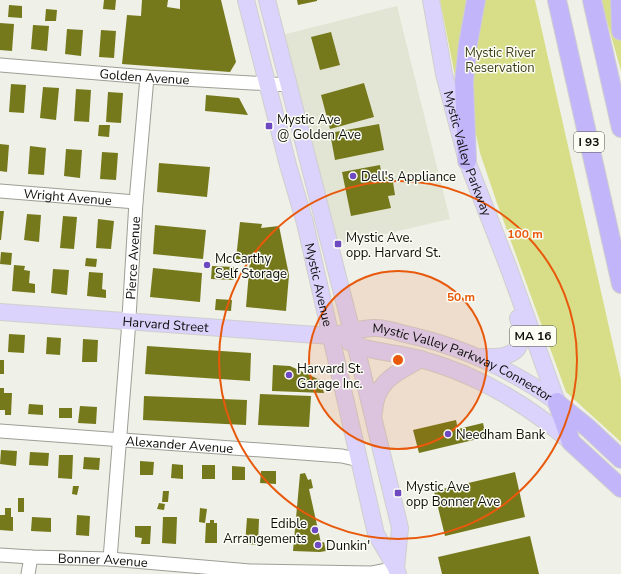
<svg xmlns="http://www.w3.org/2000/svg" width="621" height="574" font-family="'Nunito Sans',sans-serif">
<rect width="100%" height="100%" fill="#eff0e7"/>
<!-- built -->
<path fill="#e3e5d4" d="M 397,6 L 450,219 L 337,245 L 282,35 Z"/>
<!-- green -->
<path fill="#d8de88" d="M 440,0 L 535,0 L 621,380 L 621,442 L 566,392 L 497,203 L 480,153 L 472,115 L 455,76 Z
M 601,0 L 621,0 L 621,71 Z"/>
<!-- building -->
<path fill="#75791b" d="M 104,0 L 116,0 L 115,10 L 103,9 Z
M 142,0 L 168,0 L 167,7 L 180,9 L 180,0 L 221,0 L 236,62 L 230,72 L 122,64 L 127,15 L 141,16 Z
M 297,0 L 317,0 L 317,1 L 298,5 Z
M 9,5 L 22,6 L 22,18 L 8,17 Z
M 46,9 L 57,10 L 56,21 L 45,21 Z
M 0,23 L 14,24 L 12,51 L 0,50 Z
M 33,25 L 49,26 L 47,51 L 31,49 Z
M 67,29 L 83,30 L 81,56 L 65,54 Z
M 101,30 L 116,31 L 114,58 L 99,57 Z
M 331,32 L 340,65 L 320,70 L 311,37 Z
M 364,83 L 374,117 L 330,129 L 321,95 Z
M 11,84 L 26,85 L 24,113 L 9,112 Z
M 43,87 L 59,88 L 56,120 L 40,118 Z
M 76,89 L 91,90 L 89,122 L 74,121 Z
M 108,92 L 123,93 L 121,123 L 106,122 Z
M 206,95 L 239,98 L 248,115 L 205,111 Z
M 379,124 L 384,150 L 335,160 L 330,133 Z
M 99,125 L 110,125 L 109,137 L 98,136 Z
M 0,144 L 9,145 L 7,172 L 0,171 Z
M 30,146 L 46,148 L 44,175 L 28,174 Z
M 66,149 L 82,150 L 80,178 L 64,176 Z
M 102,152 L 118,153 L 116,180 L 100,179 Z
M 159,163 L 210,167 L 207,197 L 157,192 Z
M 380,165 L 382,178 L 392,176 L 395,195 L 388,196 L 391,208 L 351,216 L 342,172 Z
M 0,211 L 4,211 L 1,240 L 0,240 Z
M 27,214 L 41,215 L 39,242 L 24,240 Z
M 63,216 L 77,217 L 74,249 L 60,248 Z
M 98,219 L 114,221 L 111,249 L 96,248 Z
M 240,222 L 262,224 L 261,228 L 279,226 L 289,275 L 286,311 L 246,307 L 250,260 L 236,259 Z
M 155,225 L 206,230 L 203,259 L 153,254 Z
M 1,252 L 12,253 L 11,265 L 0,264 Z
M 86,258 L 97,259 L 96,267 L 85,266 Z
M 14,265 L 25,266 L 24,270 L 30,271 L 29,283 L 35,284 L 35,293 L 12,291 Z
M 212,266 L 234,267 L 234,280 L 211,279 Z
M 153,268 L 202,273 L 200,302 L 150,297 Z
M 53,269 L 69,270 L 67,295 L 51,293 Z
M 89,272 L 103,273 L 102,289 L 106,290 L 106,298 L 87,296 Z
M 216,299 L 232,300 L 231,311 L 215,310 Z
M 9,334 L 25,335 L 24,353 L 8,352 Z
M 47,337 L 61,338 L 60,355 L 46,354 Z
M 83,339 L 98,340 L 97,362 L 82,362 Z
M 147,346 L 251,353 L 250,381 L 145,374 Z
M 0,360 L 4,360 L 4,374 L 0,374 Z
M 273,365 L 290,366 L 320,380 L 324,393 L 272,391 Z
M 0,388 L 4,388 L 4,393 L 12,393 L 11,415 L 5,415 L 5,410 L 0,410 Z
M 260,394 L 311,396 L 309,427 L 258,425 Z
M 144,396 L 247,400 L 246,425 L 143,420 Z
M 29,404 L 43,405 L 43,415 L 28,414 Z
M 80,406 L 97,407 L 96,424 L 78,423 Z
M 59,408 L 72,408 L 72,418 L 59,418 Z
M 456,420 L 458,429 L 483,423 L 486,437 L 419,453 L 413,430 Z
M 1,450 L 17,451 L 16,466 L 0,464 Z
M 30,452 L 49,453 L 48,466 L 29,465 Z
M 59,455 L 73,455 L 72,479 L 58,478 Z
M 84,457 L 100,458 L 99,470 L 83,469 Z
M 140,461 L 154,462 L 153,475 L 140,475 Z
M 172,464 L 183,465 L 183,479 L 171,478 Z
M 202,465 L 215,465 L 215,479 L 202,479 Z
M 232,466 L 245,467 L 245,480 L 232,480 Z
M 261,471 L 276,471 L 276,484 L 260,483 Z
M 515,472 L 525,517 L 445,536 L 434,491 Z
M 305,473 L 308,480 L 311,479 L 313,488 L 309,489 L 321,543 L 324,542 L 326,551 L 320,552 L 293,551 L 300,474 Z
M 73,486 L 79,486 L 77,495 L 72,494 Z
M 163,491 L 169,491 L 168,502 L 162,502 Z
M 18,498 L 24,498 L 24,512 L 18,512 Z
M 159,503 L 165,504 L 164,510 L 157,509 Z
M 5,508 L 11,508 L 11,517 L 13,517 L 13,531 L 0,530 L 0,515 L 5,515 Z
M 200,508 L 207,509 L 205,523 L 199,522 Z
M 77,515 L 90,516 L 89,536 L 76,535 Z
M 32,517 L 51,518 L 51,532 L 31,531 Z
M 163,517 L 177,517 L 176,544 L 162,543 Z
M 247,518 L 259,519 L 258,545 L 245,544 Z
M 210,520 L 214,520 L 214,523 L 217,523 L 217,543 L 205,543 L 206,523 L 210,523 Z
M 135,526 L 151,526 L 150,544 L 141,544 L 142,538 L 135,537 Z
M 530,536 L 539,574 L 442,574 L 438,557 Z"/>
<g fill="none" stroke-linecap="round" stroke-linejoin="round">
<defs>
<g id="minor">
<path id="s1" d="M 0,65 L 147,77 L 289,85"/>
<path id="s2" d="M 0,191 L 136,202"/>
<path id="s3" d="M 0,431 L 342,456 L 359,460"/>
<path id="s4" d="M 0,555 L 31,557 L 110,559 L 250,571 L 371,573 L 396,568"/>
<path id="s5" d="M 110,559 L 128,334 L 136,202 L 147,77"/>
<path d="M 28,574 L 31,557"/>
</g>
<g id="major">
<path id="s6" d="M 246,0 L 288,165 L 305,223 L 376,534 L 396,568 L 398,574"/>
<path d="M 267,0 L 360,363 L 400,528 L 396,568"/>
<path id="s7" d="M 431,0 L 444,74 L 467,161 L 509,269 L 557,402"/>
<path id="s8" d="M 0,312 L 331,336 C 344,333 359,329 372,328 C 383,327 395,331 405,334 C 460,346 511,369 557,402"/>
<path d="M 349,342 C 356,344 362,348 369,349 C 386,353 403,354 420,359 C 476,374 528,405 571,442"/>
<path d="M 481,357 C 489,357 499,358 507,355 C 524,350 523,332 518,318"/>
<path d="M 374,412 C 376,380 397,373 421,359"/>
</g>
<path id="highway" d="M 557,0 L 621,284
M 592,0 L 621,128
M 620,0 L 621,31
M 467,161 L 464,82 L 468,44 L 476,0
M 557,402 L 571,442 L 621,488
M 557,403 L 588,428 L 621,459"/>
</defs>
<!-- minor casing -->
<use href="#minor" stroke="#9d9e95" stroke-width="15"/>
<!-- major casing -->
<use href="#major" stroke="#cfcfce" stroke-width="18"/>
<!-- highway casing -->
<use href="#highway" stroke="#cfcfce" stroke-width="20"/>
<!-- minor -->
<use href="#minor" stroke="#fff" stroke-width="13"/>
<!-- major -->
<use href="#major" stroke="#dbd3fc" stroke-width="16"/>
<!-- highway -->
<use href="#highway" stroke="#c3b5fa" stroke-width="18"/>
</g>
<!-- distance rings -->
<circle cx="398" cy="360" r="89" fill="#e8590c" fill-opacity=".12"/>
<g fill="none" stroke="#e8590c" stroke-width="2">
<circle cx="398" cy="360" r="89"/>
<circle cx="398" cy="360" r="179"/>
</g>
<!-- markers -->
<g fill="#6f49c2" stroke="#fcfdf4" stroke-width="1.5">
<rect x="265" y="122" width="8" height="8" rx="2"/>
<circle cx="353" cy="176" r="4"/>
<rect x="334" y="240" width="8" height="8" rx="2"/>
<circle cx="207" cy="265" r="4"/>
<circle cx="289" cy="375" r="4"/>
<circle cx="448" cy="434" r="4"/>
<rect x="394" y="489" width="8" height="8" rx="2"/>
<circle cx="315" cy="530" r="4"/>
<circle cx="318" cy="545" r="4"/>
</g>
<g text-anchor="middle" stroke-width="3" stroke-linejoin="round" paint-order="stroke">
<!-- shield labels -->
<g fill="#fcfdf4" stroke="#555550" stroke-width="1">
<rect x="574" y="132" width="30" height="20" rx="3"/>
<rect x="510" y="326" width="46" height="20" rx="3"/>
</g>
<g font-size="12" font-weight="bold" fill="#0d0d0a">
<text x="589" y="146">I 93</text>
<text x="533" y="340">MA 16</text>
</g>
<!-- park labels -->
<g font-size="13" fill="#3c3e18" stroke="#fcfdf4">
<text x="500" y="57">Mystic River<tspan x="500" dy="15">Reservation</tspan></text>
</g>
<!-- street labels -->
<g font-size="13" fill="#0d0d0a" stroke="#fcfdf4">
<text dy="5" stroke="none"><textPath href="#s1" startOffset="145">Golden Avenue</textPath></text>
<text dy="5" stroke="none"><textPath href="#s7" startOffset="158">Mystic Valley Parkway</textPath></text>
<text dy="5" stroke="none"><textPath href="#s2" startOffset="68">Wright Avenue</textPath></text>
<text dy="5" stroke="none"><textPath href="#s5" startOffset="302">Pierce Avenue</textPath></text>
<text dy="5" stroke="none"><textPath href="#s6" startOffset="294">Mystic Avenue</textPath></text>
<text dy="5" stroke="none"><textPath href="#s8" startOffset="166">Harvard Street</textPath></text>
<text dy="5" stroke="none"><textPath href="#s8" startOffset="471">Mystic Valley Parkway Connector</textPath></text>
<text dy="5" stroke="none"><textPath href="#s3" startOffset="180">Alexander Avenue</textPath></text>
<text dy="5" stroke="none"><textPath href="#s4" startOffset="103">Bonner Avenue</textPath></text>
</g>
<!-- poi labels -->
<g font-size="13" fill="#0d0d0a" stroke="#fcfdf4" text-anchor="start">
<text x="277" y="124">Mystic Ave<tspan x="277" dy="15">@ Golden Ave</tspan></text>
<text x="361" y="181">Dell's Appliance</text>
<text x="346" y="242">Mystic Ave.<tspan x="346" dy="15">opp. Harvard St.</tspan></text>
<text x="215" y="263">McCarthy<tspan x="215" dy="15">Self Storage</tspan></text>
<text x="297" y="373">Harvard St.<tspan x="297" dy="15">Garage Inc.</tspan></text>
<text x="456" y="439">Needham Bank</text>
<text x="406" y="491">Mystic Ave<tspan x="406" dy="15">opp Bonner Ave</tspan></text>
<text x="307" y="528" text-anchor="end">Edible<tspan x="307" dy="15">Arrangements</tspan></text>
<text x="326" y="550">Dunkin'</text>
</g>
</g>
<circle cx="398" cy="360" r="6" fill="#e8590c" stroke="#fcfdf4" stroke-width="2"/>
<g font-size="12" text-anchor="middle" font-weight="bold" fill="#e8590c" stroke="#fcfdf4" stroke-width="3" stroke-linejoin="round" paint-order="stroke">
<text x="525" y="238">100 m</text>
<text x="461" y="301">50 m</text>
</g>
</svg>
